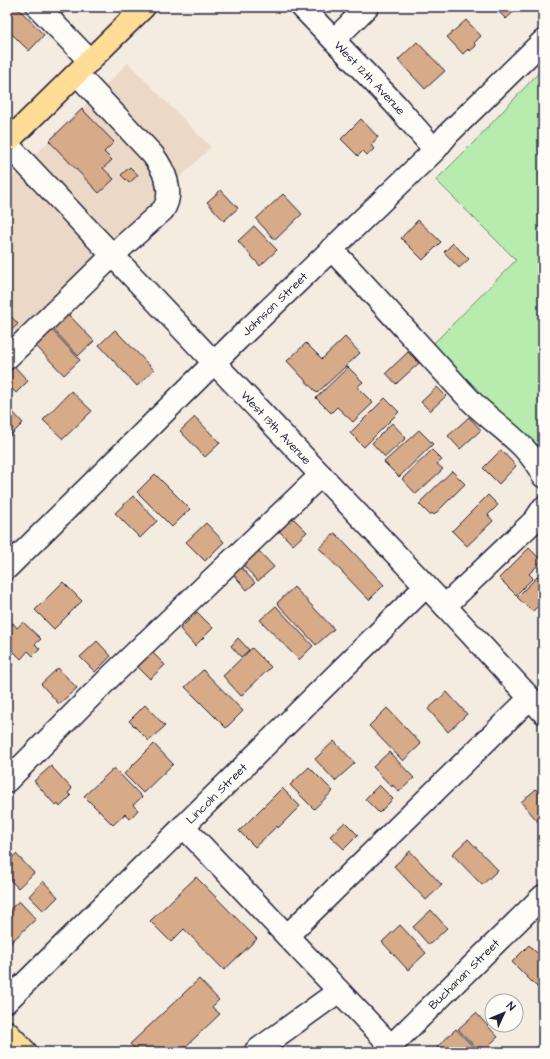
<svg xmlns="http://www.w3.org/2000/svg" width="550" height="1059" font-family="'Architects Daughter',sans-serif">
<rect width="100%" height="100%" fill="#f5ece1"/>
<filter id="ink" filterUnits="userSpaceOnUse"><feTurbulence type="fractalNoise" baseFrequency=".025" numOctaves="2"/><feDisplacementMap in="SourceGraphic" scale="8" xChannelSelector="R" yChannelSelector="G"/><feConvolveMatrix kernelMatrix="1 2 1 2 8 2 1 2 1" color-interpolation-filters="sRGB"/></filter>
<g filter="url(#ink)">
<!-- built -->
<path fill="#ecd8c6" d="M 128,63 L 211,147 L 7,347 L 7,183 Z"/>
<!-- green -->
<path fill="#b7ecae" stroke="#6c8774" d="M 543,68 L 543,463 L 433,344 L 516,260 L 436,180 L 474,142 Z"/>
<!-- building -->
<path fill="#d7aa88" stroke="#22223b" d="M 11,7 L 17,7 L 44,35 L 29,51 L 7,29 L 7,11 Z
M 61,7 L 70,7 L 61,15 L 57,11 Z
M 337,7 L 352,7 L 344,14 Z
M 494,7 L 519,7 L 506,19 Z
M 466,20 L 481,36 L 474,43 L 476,46 L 470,51 L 468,49 L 463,54 L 447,37 Z
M 417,42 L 445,71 L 425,89 L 398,60 Z
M 82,109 L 114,142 L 104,152 L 112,160 L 103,168 L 114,179 L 99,193 L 49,141 Z
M 361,119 L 378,137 L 371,145 L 374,149 L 367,155 L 363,151 L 358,156 L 341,139 Z
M 130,167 L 138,175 L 129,183 L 121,175 Z
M 221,190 L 238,208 L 224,221 L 207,202 Z
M 283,194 L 302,214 L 275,240 L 256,219 Z
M 418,220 L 441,242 L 423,260 L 401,238 Z
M 254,226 L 277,250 L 260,266 L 238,241 Z
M 453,243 L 469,259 L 459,268 L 444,252 Z
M 7,312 L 18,324 L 7,334 Z
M 68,314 L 94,341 L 78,356 L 53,329 Z
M 49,327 L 80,360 L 64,375 L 33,343 Z
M 115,330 L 154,370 L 137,386 L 99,345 Z
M 345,337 L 360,353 L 317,393 L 287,361 L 306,343 L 322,359 Z
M 408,352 L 419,363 L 396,384 L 386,373 Z
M 14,366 L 28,381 L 16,393 L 7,384 L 7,372 Z
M 348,367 L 363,382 L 357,387 L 373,403 L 353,422 L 337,407 L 331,413 L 316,398 Z
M 437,387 L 446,396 L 430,411 L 421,402 Z
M 71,391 L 92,411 L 63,439 L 43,420 Z
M 385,398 L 399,412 L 364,447 L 350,433 Z
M 11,410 L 23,423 L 10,436 L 7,433 L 7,414 Z
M 195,417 L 220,443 L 205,457 L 180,431 Z
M 469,417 L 481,430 L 460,449 L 448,436 Z
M 392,423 L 406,438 L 385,457 L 372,443 Z
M 419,430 L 433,444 L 399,477 L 384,462 Z
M 432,450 L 442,460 L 437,464 L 443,469 L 416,494 L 402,479 Z
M 501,450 L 516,466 L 499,484 L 483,468 Z
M 452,471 L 465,484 L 434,515 L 432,513 L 430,515 L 419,504 L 422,502 L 421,501 Z
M 155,474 L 190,509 L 172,527 L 137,492 Z
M 488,495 L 498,505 L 488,515 L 493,521 L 467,546 L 452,531 Z
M 133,496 L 157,521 L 140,538 L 115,513 Z
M 292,517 L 307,532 L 293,545 L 278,530 Z
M 206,523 L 224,542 L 205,561 L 186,542 Z
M 335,533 L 384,585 L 369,600 L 319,548 Z
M 529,548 L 542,561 L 529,574 L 533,578 L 516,595 L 499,578 Z
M 257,549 L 274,567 L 258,581 L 241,563 Z
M 240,566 L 255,583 L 247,590 L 232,573 Z
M 543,571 L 543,601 L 532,612 L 517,597 Z
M 63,582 L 82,601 L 54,629 L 35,610 Z
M 294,587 L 334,629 L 316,645 L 277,603 Z
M 543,602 L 543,611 L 539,607 Z
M 276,606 L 313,646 L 299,660 L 260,620 Z
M 197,612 L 213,628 L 195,646 L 180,629 Z
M 23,622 L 41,639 L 35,644 L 40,649 L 33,656 L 28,651 L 21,659 L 7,645 L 7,637 L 10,634 L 7,630 L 13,623 L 17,628 Z
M 238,638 L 249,650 L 241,657 L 231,646 Z
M 97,641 L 111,656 L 95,672 L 80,657 Z
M 252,648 L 271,667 L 241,696 L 223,676 Z
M 149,649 L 165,665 L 150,679 L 134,663 Z
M 7,659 L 13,665 L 7,671 Z
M 58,668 L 77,688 L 59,704 L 41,684 Z
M 203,670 L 243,711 L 226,728 L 185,687 Z
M 447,692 L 467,714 L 448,732 L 428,709 Z
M 145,705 L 165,726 L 149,741 L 129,721 Z
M 387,708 L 421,744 L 403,761 L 369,726 Z
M 334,741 L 355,763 L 335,781 L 315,759 Z
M 154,744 L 173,764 L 143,793 L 124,774 Z
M 389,752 L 414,778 L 399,792 L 393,785 L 392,787 L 373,767 Z
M 51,766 L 72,789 L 68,793 L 71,796 L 60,807 L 58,804 L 56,806 L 34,781 Z
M 309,767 L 333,791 L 314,809 L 290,785 Z
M 114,768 L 142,797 L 133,805 L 138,810 L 130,819 L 125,814 L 113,825 L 84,796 Z
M 379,785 L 393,799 L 379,813 L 365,799 Z
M 282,788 L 300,806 L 278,828 L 277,826 L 255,847 L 239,831 Z
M 536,789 L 543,797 L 543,822 L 540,824 L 521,802 Z
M 345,822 L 358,835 L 344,849 L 330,836 Z
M 468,839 L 498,870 L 482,885 L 452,854 Z
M 410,851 L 442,885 L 426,900 L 394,866 Z
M 16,854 L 34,873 L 18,888 L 7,877 L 7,862 Z
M 196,877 L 257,939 L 224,970 L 184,929 L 171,942 L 150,921 Z
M 43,881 L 58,897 L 44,911 L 29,896 Z
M 19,901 L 36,919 L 7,946 L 7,912 Z
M 431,910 L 447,928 L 429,945 L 413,927 Z
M 400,925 L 426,953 L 408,970 L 382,942 Z
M 529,945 L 543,959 L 543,993 L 512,962 Z
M 199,979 L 219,1000 L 212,1007 L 220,1014 L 180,1052 L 138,1052 L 130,1044 Z
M 476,1013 L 498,1037 L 490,1044 L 493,1048 L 489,1052 L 480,1052 L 458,1029 Z
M 456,1029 L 478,1052 L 441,1052 L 437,1047 Z"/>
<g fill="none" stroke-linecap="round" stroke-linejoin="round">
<defs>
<g id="minor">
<path d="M 38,7 L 90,61"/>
<path id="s1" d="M 302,7 L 395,104 L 435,150"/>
<path d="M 334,40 L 367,7"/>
<path id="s2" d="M 7,144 L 445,606 L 543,712"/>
<path d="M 331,249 C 379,299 424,351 472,402 C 496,426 529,444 543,476"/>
<path d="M 7,358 L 113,255 L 163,210 C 175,192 164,170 153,155 L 77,74"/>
<path id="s3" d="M 7,568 L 235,342 L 435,150 L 448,134 L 543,41"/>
<path d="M 445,606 L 535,520 L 543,508"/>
<path d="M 7,781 L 111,676 L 321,475"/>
<path d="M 183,826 L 391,1046"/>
<path d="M 287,936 L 530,698"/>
<path id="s4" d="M 7,1001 L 426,586"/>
<path d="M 256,1051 L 339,991"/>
<path id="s5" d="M 385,1052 L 543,896"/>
</g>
<path id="major" d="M 7,142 L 144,7
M 7,1032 L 26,1052"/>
</defs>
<!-- minor casing -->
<use href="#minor" stroke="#22223b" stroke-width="25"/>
<!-- major casing -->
<use href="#major" stroke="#22223b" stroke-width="25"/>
<!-- minor -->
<use href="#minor" stroke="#fdfcf7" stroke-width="22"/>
<!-- major -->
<use href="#major" stroke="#ffdd96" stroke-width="22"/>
</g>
</g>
<g text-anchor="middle" stroke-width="3" stroke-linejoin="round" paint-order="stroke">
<!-- street labels -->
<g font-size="12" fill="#22223b" stroke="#fdfcf7">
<text dy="4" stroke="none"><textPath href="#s1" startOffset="98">West 12th Avenue</textPath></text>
<text dy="4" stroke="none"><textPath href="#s3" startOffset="376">Johnson Street</textPath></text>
<text dy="4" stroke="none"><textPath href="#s2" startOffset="391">West 13th Avenue</textPath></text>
<text dy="4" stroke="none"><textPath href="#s4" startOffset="295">Lincoln Street</textPath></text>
<text dy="4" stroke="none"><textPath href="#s5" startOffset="111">Buchanan Street</textPath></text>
</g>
</g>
<!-- margin -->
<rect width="550" height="1059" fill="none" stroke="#fdfcf7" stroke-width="24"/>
<rect x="12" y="12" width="526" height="1035" fill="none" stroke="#22223b" stroke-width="1.5" filter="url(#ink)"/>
<!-- north arrow -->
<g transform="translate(504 1013) rotate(46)"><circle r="19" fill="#fdfcf7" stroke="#a5a5ac"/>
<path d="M0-3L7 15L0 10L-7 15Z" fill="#22223b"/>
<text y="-6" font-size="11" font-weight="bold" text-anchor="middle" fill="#22223b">N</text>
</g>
</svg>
